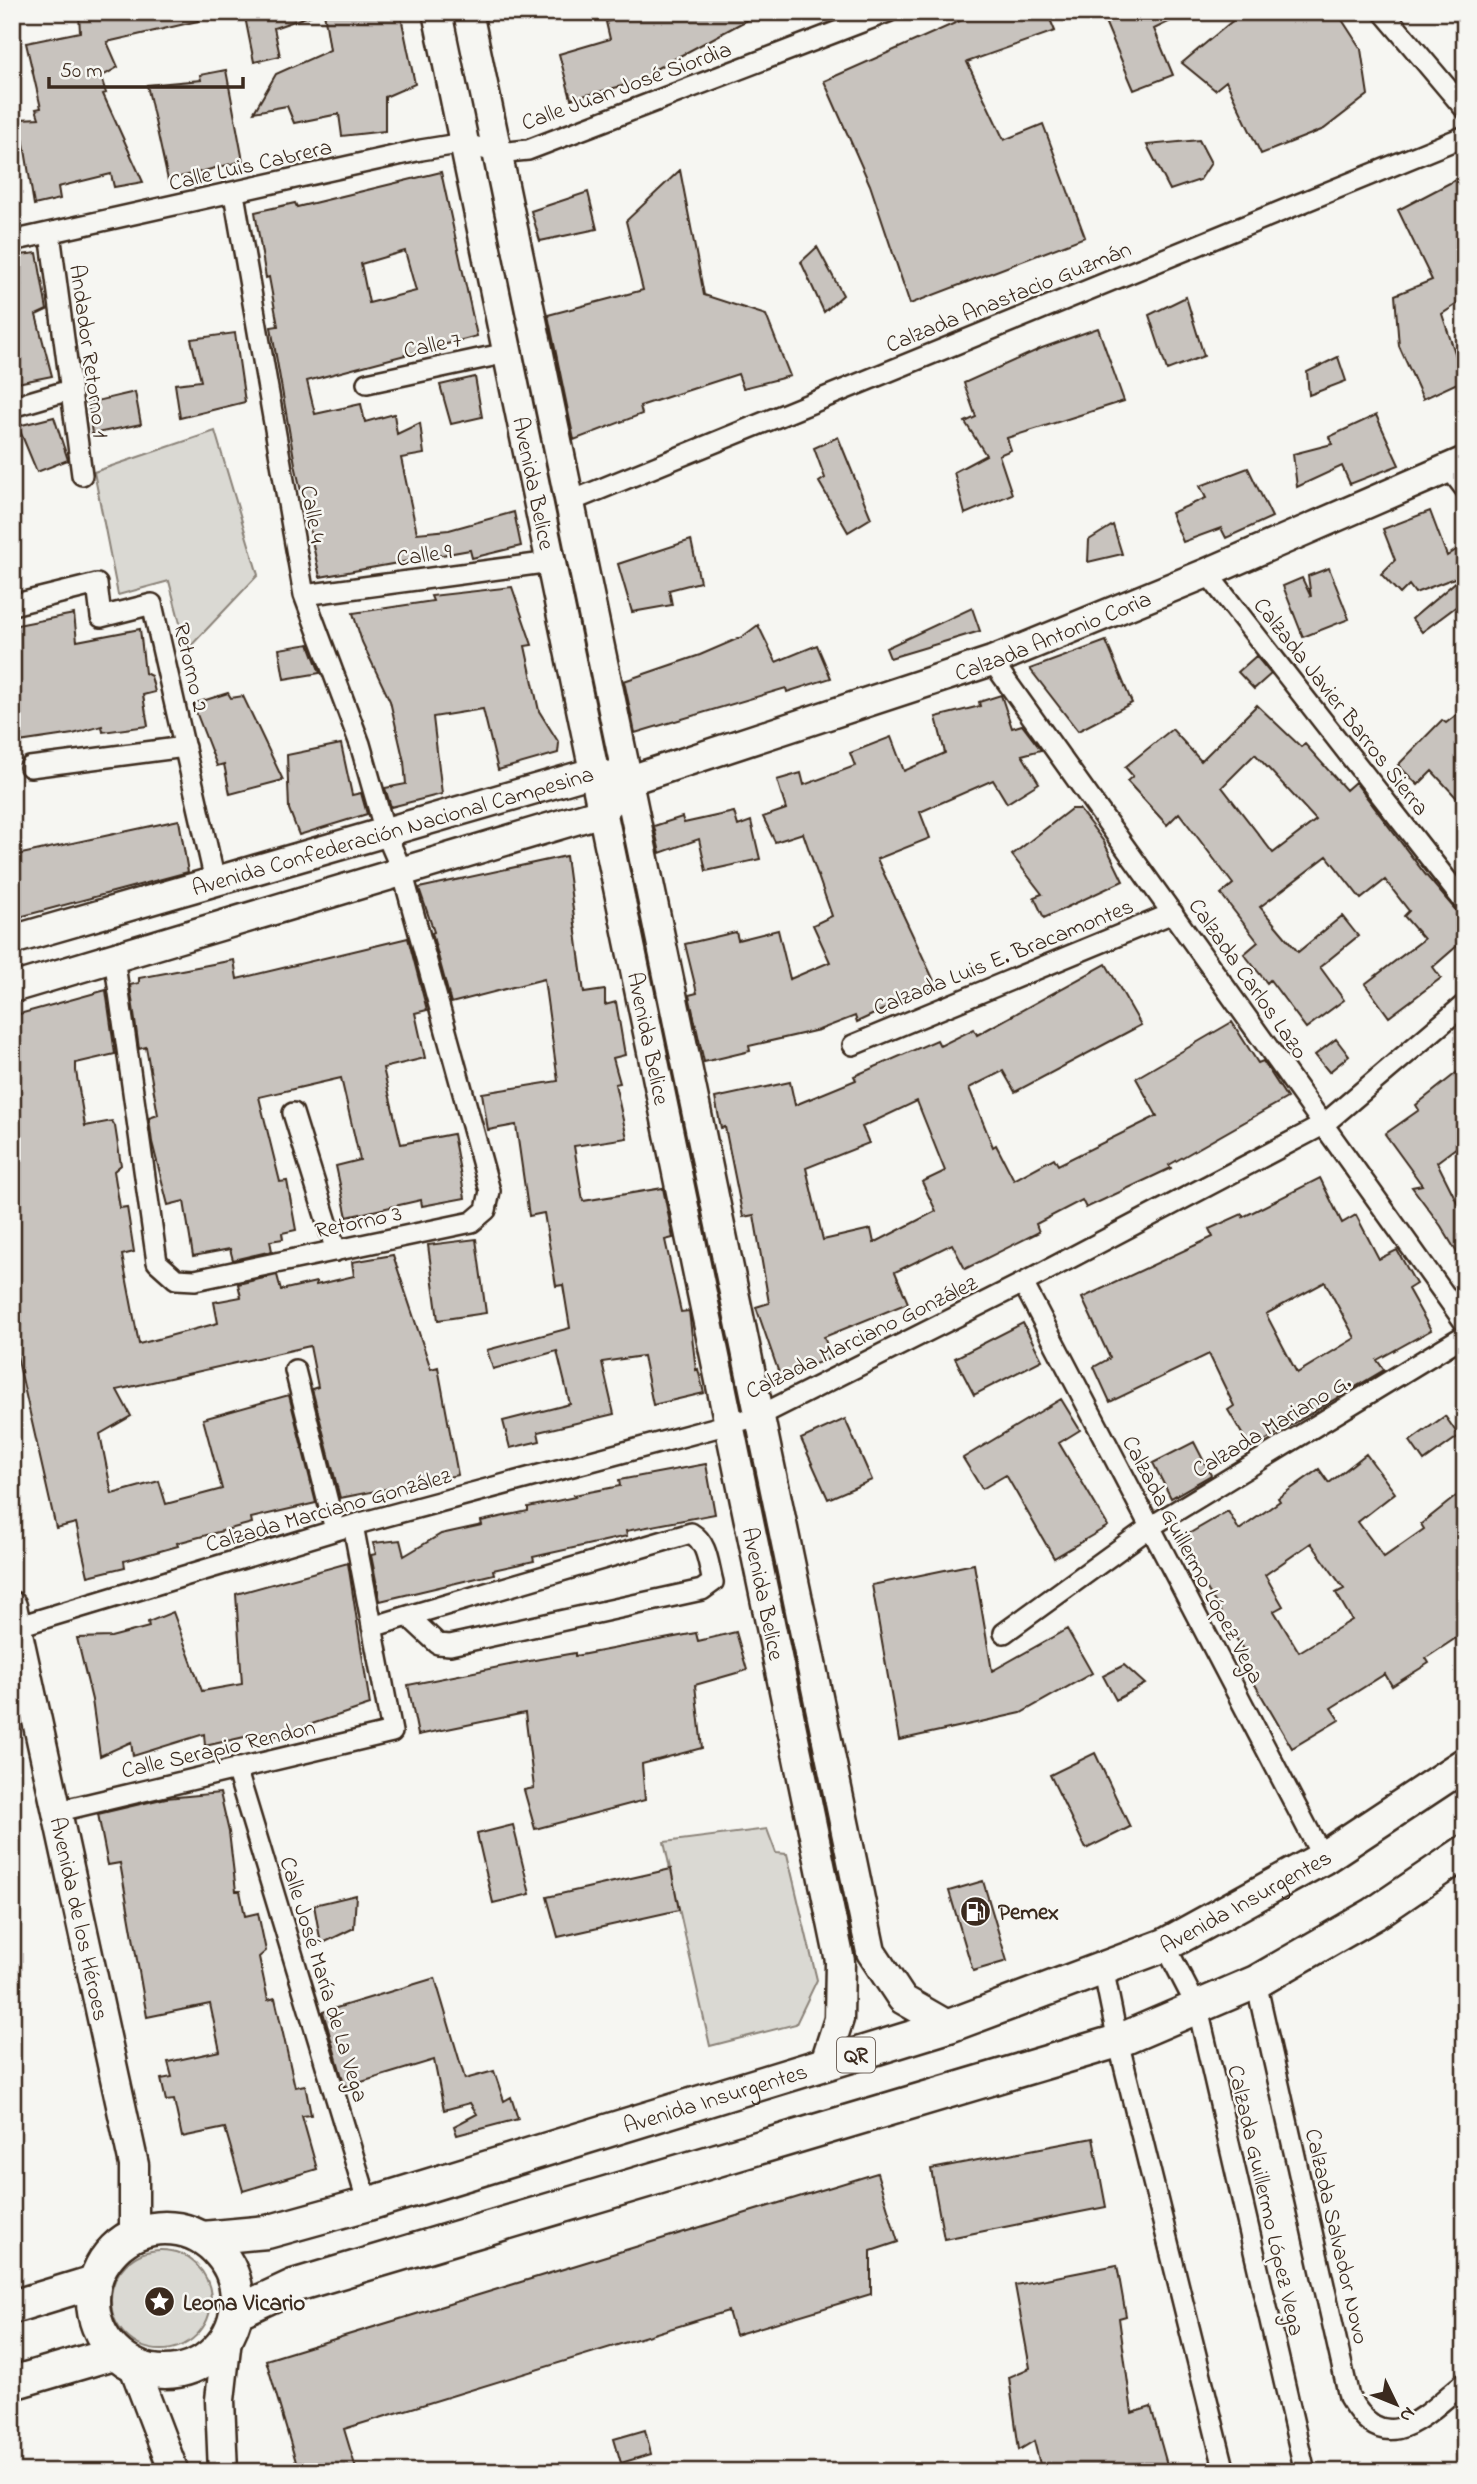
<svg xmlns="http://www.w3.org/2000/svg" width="1477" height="2484" font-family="'Indie Flower',sans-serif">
<rect width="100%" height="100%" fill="#f6f6f2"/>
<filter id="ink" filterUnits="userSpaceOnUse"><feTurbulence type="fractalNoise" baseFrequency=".0143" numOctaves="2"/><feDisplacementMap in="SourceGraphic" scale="14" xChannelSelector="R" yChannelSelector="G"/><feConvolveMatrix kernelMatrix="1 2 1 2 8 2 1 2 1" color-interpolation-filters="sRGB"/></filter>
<g filter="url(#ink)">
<!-- green -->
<path fill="#dad9d3" stroke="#8a8278" stroke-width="2" d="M 215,431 L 258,575 L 187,650 L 169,581 L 118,595 L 94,472 Z
M 767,1829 L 776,1853 L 787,1854 L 817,1980 L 796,2024 L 710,2046 L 664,1842 Z
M111 2300a50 50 0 1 1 100 0a50 50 0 1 1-100 0Z"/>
<!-- building -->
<path fill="#c8c3be" stroke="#3b2a1e" stroke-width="2" fill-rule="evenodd" d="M 96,12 L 197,12 L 198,21 L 107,42 L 118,67 L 101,77 L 106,93 L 103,94 L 143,182 L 114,187 L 111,174 L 58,187 L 60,199 L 34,205 L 20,119 L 39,118 L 36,109 L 41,108 L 26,43 L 80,32 L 79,15 Z
M 244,12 L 311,12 L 312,15 L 274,28 L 280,56 L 254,62 Z
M 324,12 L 400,12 L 415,84 L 385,97 L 385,131 L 342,136 L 339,114 L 294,123 L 287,106 L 254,112 L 276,74 L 330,50 Z
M 630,12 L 762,12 L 650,72 L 653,78 L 571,99 L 559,54 L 610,39 L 606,22 Z
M 980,12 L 1047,12 L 1055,31 L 967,62 L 1004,140 L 1043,124 L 1085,237 L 910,304 L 870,185 L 824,81 Z
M 1101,12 L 1189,12 L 1154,29 L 1173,75 L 1134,90 Z
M 1243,12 L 1337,12 L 1361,49 L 1368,95 L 1324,129 L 1261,154 L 1226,81 L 1215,90 L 1182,63 Z
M 226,70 L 243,161 L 168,180 L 147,85 L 201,80 L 200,75 Z
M 1199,140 L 1211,163 L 1200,180 L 1170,190 L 1147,145 Z
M 680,170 L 704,295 L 766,315 L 790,376 L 743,388 L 738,374 L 640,406 L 642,414 L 574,440 L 548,315 L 643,290 L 626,221 Z
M 441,172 L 477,336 L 307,381 L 315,414 L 361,404 L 365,422 L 394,414 L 397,434 L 420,423 L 424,454 L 401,458 L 417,533 L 449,530 L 514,512 L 521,546 L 472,558 L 470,550 L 320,577 L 295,464 L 271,327 L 278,326 L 269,277 L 266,278 L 255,212 L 295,203 L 297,207 ZM 405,251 L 416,291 L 369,303 L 361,264 Z
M 1465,175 L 1465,299 L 1442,314 L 1464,380 L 1423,399 L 1399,346 L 1395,295 L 1432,280 L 1398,210 Z
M 588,192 L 597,229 L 540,241 L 531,211 Z
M 817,247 L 843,295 L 824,312 L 801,262 Z
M 37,253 L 47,310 L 36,315 L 52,376 L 17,383 L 12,364 L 12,299 L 21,285 L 12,280 L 12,256 Z
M 1186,297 L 1204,356 L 1167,370 L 1149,315 Z
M 1098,328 L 1124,401 L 1007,438 L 1011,450 L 999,455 L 1012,494 L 965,514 L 954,472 L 986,455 L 965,422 L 976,417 L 964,383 L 1042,348 Z
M 235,333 L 245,402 L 180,418 L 175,384 L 201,381 L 191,339 Z
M 1338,357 L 1346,381 L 1309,395 L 1307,372 Z
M 475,377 L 482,417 L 451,424 L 440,385 Z
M 135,392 L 141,424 L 92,434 L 88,403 Z
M 1376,415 L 1399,465 L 1350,484 L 1342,466 L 1297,487 L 1293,454 L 1332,444 L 1329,437 Z
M 54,417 L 68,460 L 37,472 L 18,426 Z
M 838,437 L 871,518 L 848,532 L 819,482 L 825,478 L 814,448 Z
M 1248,468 L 1272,517 L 1226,538 L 1221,528 L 1183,542 L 1171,513 L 1206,498 L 1200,486 Z
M 1430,511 L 1447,556 L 1465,544 L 1465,574 L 1415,593 L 1409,585 L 1400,594 L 1381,574 L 1395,560 L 1383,529 Z
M 1113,525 L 1122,554 L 1088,562 L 1089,540 Z
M 691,540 L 700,582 L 669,590 L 672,605 L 632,612 L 618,564 Z
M 1329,568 L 1349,619 L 1303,637 L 1283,586 L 1302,578 L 1311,597 L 1308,576 Z
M 1465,574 L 1465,600 L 1422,632 L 1412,619 Z
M 512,587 L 532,645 L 525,646 L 539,711 L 559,743 L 558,753 L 498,770 L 483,709 L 433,717 L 442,794 L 391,807 L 385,788 L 406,784 L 404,762 L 390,701 L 362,642 L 353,613 L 433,601 L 431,596 Z
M 972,608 L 980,631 L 890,658 L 886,648 Z
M 74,614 L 77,641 L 140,629 L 145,673 L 151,676 L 155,692 L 143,695 L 148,726 L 103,732 L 102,726 L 73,734 L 12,743 L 12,626 Z
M 758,625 L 776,662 L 817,645 L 831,678 L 787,692 L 786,688 L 635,733 L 624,681 L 700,655 L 742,637 Z
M 1106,641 L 1132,703 L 1078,731 L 1030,669 Z
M 309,644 L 320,673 L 284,679 L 279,649 Z
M 1256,656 L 1271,674 L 1254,689 L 1238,672 Z
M 228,693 L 231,698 L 243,696 L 283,780 L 230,794 L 224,764 L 217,766 L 193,704 Z
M 1001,695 L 1012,728 L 1022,725 L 1041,750 L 1022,755 L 1039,783 L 1007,803 L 993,780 L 920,812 L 930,838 L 877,859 L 936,985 L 857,1022 L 855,1016 L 819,1030 L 749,1046 L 750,1051 L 704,1062 L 689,995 L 697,993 L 685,944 L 736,932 L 738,940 L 778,930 L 790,979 L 830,962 L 813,925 L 832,916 L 803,833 L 775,842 L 763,817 L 786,809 L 777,780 L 801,773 L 804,785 L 855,766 L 850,753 L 891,737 L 904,771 L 945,753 L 936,717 L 980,706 L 979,702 Z
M 1257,705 L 1301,747 L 1305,744 L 1346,790 L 1355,782 L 1425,874 L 1465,921 L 1465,939 L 1433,967 L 1441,978 L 1389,1017 L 1365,984 L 1424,939 L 1404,916 L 1409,911 L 1385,880 L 1361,899 L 1327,856 L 1260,907 L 1298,952 L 1342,916 L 1358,936 L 1320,967 L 1344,1000 L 1306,1028 L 1270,980 L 1267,983 L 1244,954 L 1258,942 L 1221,894 L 1233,884 L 1179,813 L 1167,825 L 1127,781 L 1133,776 L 1125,767 L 1172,729 L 1201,761 ZM 1255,754 L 1316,820 L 1273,853 L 1222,787 Z
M 1465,708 L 1465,807 L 1432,771 L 1418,785 L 1398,765 L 1442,720 L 1446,723 Z
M 341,744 L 352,795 L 361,793 L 367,814 L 299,835 L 289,809 L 287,755 Z
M 1071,809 L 1079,809 L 1104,842 L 1123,881 L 1044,918 L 1034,897 L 1042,894 L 1012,855 Z
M 734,812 L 738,826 L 751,821 L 760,859 L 706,871 L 699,839 L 660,853 L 654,826 L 682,817 L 684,823 Z
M 179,820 L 188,872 L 12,919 L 12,856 Z
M 566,856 L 584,993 L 605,990 L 605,1005 L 616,1002 L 625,1055 L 613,1058 L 620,1083 L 615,1084 L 627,1138 L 574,1146 L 583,1201 L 663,1188 L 673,1238 L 665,1240 L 681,1312 L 689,1311 L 696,1370 L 698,1369 L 704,1393 L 653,1405 L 643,1356 L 602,1362 L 614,1414 L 538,1432 L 540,1441 L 510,1448 L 503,1421 L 570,1404 L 557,1351 L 493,1369 L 487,1350 L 570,1328 L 563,1285 L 556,1286 L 544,1213 L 529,1216 L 516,1125 L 488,1130 L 482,1093 L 558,1081 L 544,979 L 451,1003 L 432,933 L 434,932 L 419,888 Z
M 408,938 L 427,1010 L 415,1013 L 425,1058 L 383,1068 L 401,1144 L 453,1134 L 465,1198 L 422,1206 L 421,1200 L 347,1217 L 336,1166 L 360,1160 L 341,1078 L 259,1097 L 280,1182 L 287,1181 L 296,1230 L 282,1233 L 283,1239 L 270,1241 L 272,1251 L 233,1260 L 230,1249 L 193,1256 L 184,1201 L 168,1205 L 152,1142 L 149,1118 L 158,1115 L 146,1047 L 139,1049 L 130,985 L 139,983 L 139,978 L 234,960 L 237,979 Z
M 1106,964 L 1141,1025 L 1015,1092 L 1003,1071 L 969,1088 L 993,1147 L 996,1145 L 1014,1180 L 1054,1158 L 1058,1165 L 1157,1116 L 1136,1078 L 1232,1022 L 1258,1063 L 1263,1061 L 1287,1098 L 1169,1165 L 1171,1168 L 1086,1208 L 1082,1200 L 1036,1224 L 1039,1232 L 965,1269 L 952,1244 L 895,1272 L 908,1303 L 824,1337 L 832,1358 L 780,1376 L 756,1307 L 769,1303 L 754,1215 L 743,1217 L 725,1127 L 721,1128 L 715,1098 L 790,1082 L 795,1105 L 856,1080 L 854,1076 L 937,1040 L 940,1046 L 974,1029 L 977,1035 ZM 917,1101 L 945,1171 L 922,1182 L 936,1211 L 874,1243 L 871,1229 L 823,1240 L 806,1168 L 869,1143 L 862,1127 Z
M 106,990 L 115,1054 L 76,1063 L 76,1071 L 85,1126 L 112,1121 L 115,1126 L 121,1165 L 114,1171 L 120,1208 L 127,1207 L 134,1252 L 122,1255 L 139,1344 L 218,1323 L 214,1302 L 241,1297 L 238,1284 L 277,1275 L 281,1290 L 316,1282 L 316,1285 L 354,1276 L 352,1262 L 393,1255 L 431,1369 L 438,1367 L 458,1475 L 340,1498 L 312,1389 L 318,1387 L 310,1346 L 117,1390 L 131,1416 L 100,1434 L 112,1494 L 159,1481 L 166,1504 L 222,1489 L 203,1419 L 289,1395 L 316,1503 L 251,1518 L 252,1523 L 177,1543 L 178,1546 L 124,1561 L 125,1567 L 88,1576 L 76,1523 L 56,1528 L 12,1334 L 12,1016 Z
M 1336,1039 L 1349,1056 L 1329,1072 L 1315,1055 Z
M 1465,1066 L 1465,1141 L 1437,1162 L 1465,1218 L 1465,1266 L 1441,1226 L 1412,1187 L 1422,1185 L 1385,1134 L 1419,1110 L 1416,1105 Z
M 1320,1178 L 1342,1223 L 1356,1215 L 1379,1259 L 1397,1250 L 1416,1284 L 1408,1289 L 1431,1330 L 1377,1360 L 1384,1370 L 1251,1449 L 1228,1410 L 1234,1406 L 1209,1354 L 1110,1402 L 1094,1367 L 1110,1358 L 1082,1298 L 1213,1237 L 1209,1229 L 1242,1214 L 1243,1217 ZM 1325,1282 L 1355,1338 L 1297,1373 L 1266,1314 Z
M 476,1239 L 486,1313 L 438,1320 L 428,1245 Z
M 1023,1323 L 1042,1360 L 974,1395 L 955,1358 Z
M 1061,1399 L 1080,1430 L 1059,1443 L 1108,1526 L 1054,1558 L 1006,1475 L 982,1489 L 963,1458 Z
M 1445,1416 L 1459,1436 L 1424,1461 L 1410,1441 Z
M 845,1419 L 872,1480 L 828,1499 L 801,1439 Z
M 1194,1442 L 1211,1475 L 1171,1498 L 1153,1463 Z
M 1366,1454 L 1395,1493 L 1358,1522 L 1384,1557 L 1424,1529 L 1421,1524 L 1465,1489 L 1465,1632 L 1426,1658 L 1429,1663 L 1392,1686 L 1385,1674 L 1331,1708 L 1339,1720 L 1292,1748 L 1239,1657 L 1245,1653 L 1178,1540 L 1228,1511 L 1239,1530 L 1280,1501 L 1278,1498 L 1319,1469 L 1329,1483 ZM 1311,1543 L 1344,1589 L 1336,1593 L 1352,1620 L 1299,1652 L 1274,1611 L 1283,1606 L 1265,1575 Z
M 706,1464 L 715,1514 L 626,1531 L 627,1536 L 533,1557 L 534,1561 L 493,1570 L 494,1574 L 380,1601 L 371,1555 L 376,1554 L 373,1543 L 400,1540 L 404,1556 L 441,1534 L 482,1525 L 481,1521 L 528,1511 L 528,1507 L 575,1497 L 574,1495 L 620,1486 L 619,1480 Z
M 348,1563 L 370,1705 L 263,1740 L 262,1733 L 205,1746 L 204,1734 L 133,1756 L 131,1742 L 100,1756 L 92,1700 L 77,1638 L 111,1637 L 149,1627 L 148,1622 L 173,1612 L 202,1691 L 242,1684 L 236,1594 Z
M 974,1564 L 992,1671 L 1067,1629 L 1092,1673 L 1021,1713 L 899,1740 L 872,1585 Z
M 736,1632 L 747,1670 L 695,1685 L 702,1748 L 642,1764 L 645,1800 L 535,1829 L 524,1790 L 534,1788 L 525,1713 L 418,1735 L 408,1685 L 540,1659 L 575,1653 L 575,1656 L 696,1633 L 698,1641 Z
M 1124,1665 L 1145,1684 L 1116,1700 L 1103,1676 Z
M 1095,1753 L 1130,1827 L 1086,1849 L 1050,1775 Z
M 220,1793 L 229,1832 L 236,1891 L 240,1891 L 245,1916 L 258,1913 L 266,1951 L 259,1957 L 268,2000 L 275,1998 L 295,2087 L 305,2085 L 311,2115 L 302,2116 L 317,2169 L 243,2191 L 225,2128 L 182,2137 L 174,2100 L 166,2101 L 161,2079 L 172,2077 L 168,2062 L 220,2051 L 210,2004 L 147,2017 L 120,1863 L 108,1865 L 98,1814 L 166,1798 Z
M 513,1825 L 530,1894 L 493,1903 L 477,1834 Z
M 671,1869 L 679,1910 L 558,1937 L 547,1897 Z
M 983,1881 L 1007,1961 L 973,1971 L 949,1891 Z
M 356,1895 L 354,1928 L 321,1944 L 314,1905 Z
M 435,1978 L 465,2079 L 494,2071 L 504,2101 L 511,2097 L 518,2119 L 457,2135 L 454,2126 L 477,2114 L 470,2103 L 444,2110 L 434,2060 L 345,2087 L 323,2012 Z
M 1093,2138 L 1106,2207 L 944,2239 L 931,2169 Z
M 877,2173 L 898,2242 L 871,2251 L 871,2294 L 735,2335 L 728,2311 L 344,2429 L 357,2472 L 299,2472 L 266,2360 Z
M 1117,2265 L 1126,2316 L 1119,2318 L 1132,2413 L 1151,2407 L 1169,2472 L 1042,2472 L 1034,2441 L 1019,2450 L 1009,2377 L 1030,2368 L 1015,2285 Z
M 645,2430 L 651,2454 L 621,2463 L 614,2439 Z"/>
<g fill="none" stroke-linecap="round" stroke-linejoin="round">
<defs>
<path id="street" d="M 1383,12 L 1465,109
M 50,233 L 82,475
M 12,241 L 421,150 L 464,143 L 497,153 L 528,150 L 888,12
M 367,383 L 507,353
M 12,407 L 70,390
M 1449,468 L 1465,489
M 569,502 L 1465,136
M 1207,573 L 1465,903
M 304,595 L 551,562
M 12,605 L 97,584 L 101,617 L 152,604 L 215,881
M 992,661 L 1465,1323
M 30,767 L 185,747
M 114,957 L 157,1262 L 176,1279 L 195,1280 L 472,1222 L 486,1210 L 490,1191 L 402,871 L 385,832 L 360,744 L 304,595 L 234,194
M 853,1045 L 1173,913
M 293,1113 L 336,1251
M 1023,1283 L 1323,1858
M 295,1370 L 335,1530
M 372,1627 L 408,1616 L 691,1533 C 708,1543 708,1564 713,1582 L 702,1590 L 450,1645 L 438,1644 L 408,1616
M 12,1628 L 353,1525 L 759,1416 L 1023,1283 L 1323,1125 L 1465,1004
M 1004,1633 L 1150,1527 L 1465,1335
M 236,1768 L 368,2204
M 55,1812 L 392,1732 L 353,1525
M 1165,1945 L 1198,2009 L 1305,2472
M 1103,1968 L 1118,2041 L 1225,2472
M 1256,1982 L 1349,2397 C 1386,2462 1424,2415 1465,2382"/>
<g id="secondary">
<path id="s1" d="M 437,12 L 840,1961 L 839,2019 L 824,2065"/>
<path d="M 468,12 L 871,1952 L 902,1999 L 949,2026"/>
<path id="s2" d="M 627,781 L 992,661 L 1207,573 L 1465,461"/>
<path id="s3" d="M 12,940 L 594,772 L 611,777"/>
<path d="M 12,988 L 602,812 L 614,798"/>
<path id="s4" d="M 12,1606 L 134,2165 L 134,2234"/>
<path d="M 134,2367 L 174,2472"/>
<path d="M 223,2472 L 220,2400 L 227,2338"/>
</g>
<g id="primary">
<circle cx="165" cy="2300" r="72"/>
<path id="s5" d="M 203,2238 L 267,2232 L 368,2204 L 949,2026 L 1165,1945 L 1323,1858 L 1465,1764"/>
<path d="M 12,2307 L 94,2282"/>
<path d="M 237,2312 L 293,2286 L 1118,2041 L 1256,1982 L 1374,1914 L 1465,1852"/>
<path d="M 12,2383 L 114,2353"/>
</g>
</defs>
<!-- street casing -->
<use href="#street" stroke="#3b2a1e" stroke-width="24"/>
<!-- secondary casing -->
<use href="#secondary" stroke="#3b2a1e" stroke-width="33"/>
<!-- primary casing -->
<use href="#primary" stroke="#3b2a1e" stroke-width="37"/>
<!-- street -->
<use href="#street" stroke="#f6f6f2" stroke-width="19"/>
<!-- secondary -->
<use href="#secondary" stroke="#f6f6f2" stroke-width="28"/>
<!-- primary -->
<use href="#primary" stroke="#f6f6f2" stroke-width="32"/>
</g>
</g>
<!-- icons -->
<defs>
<symbol id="fuel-disc" viewBox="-11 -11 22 22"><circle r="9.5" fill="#3b2a1e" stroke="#f6f6f2"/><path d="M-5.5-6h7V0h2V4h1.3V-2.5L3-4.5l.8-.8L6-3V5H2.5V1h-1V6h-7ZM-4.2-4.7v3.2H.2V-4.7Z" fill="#fff"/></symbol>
<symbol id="sight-disc" viewBox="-11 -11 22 22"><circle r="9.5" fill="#3b2a1e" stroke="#f6f6f2"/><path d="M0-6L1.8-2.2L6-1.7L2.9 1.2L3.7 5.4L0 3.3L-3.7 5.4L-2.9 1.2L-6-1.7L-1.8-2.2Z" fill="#fff"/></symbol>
</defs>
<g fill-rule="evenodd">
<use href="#fuel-disc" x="958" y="1894" width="35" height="35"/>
<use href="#sight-disc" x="142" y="2284" width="35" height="35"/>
</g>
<g text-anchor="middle" stroke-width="5" stroke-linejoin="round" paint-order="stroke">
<!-- shield labels -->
<rect fill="#f6f6f2" stroke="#73675e" stroke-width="2" x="837" y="2037.5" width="38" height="35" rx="5"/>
<g font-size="21" font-weight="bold" fill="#3b2a1e">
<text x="856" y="2062">QR</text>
</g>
<!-- street labels -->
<g font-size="23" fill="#3b2a1e" stroke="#f6f6f2">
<text transform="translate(626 85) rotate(-20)" y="8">Calle Juan José Siordia</text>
<text transform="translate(250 164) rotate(-13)" y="8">Calle Luis Cabrera</text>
<text transform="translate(1008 296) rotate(-22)" y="8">Calzada Anastacio Guzmán</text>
<text transform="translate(432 344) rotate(-12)" y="8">Calle 7</text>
<text transform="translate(90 351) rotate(82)" y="8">Andador Retorno 1</text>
<text dy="8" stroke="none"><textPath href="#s1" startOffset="481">Avenida Belice</textPath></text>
<text transform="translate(314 514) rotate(80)" y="8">Calle 4</text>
<text transform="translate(424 554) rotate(-8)" y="8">Calle 9</text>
<text dy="8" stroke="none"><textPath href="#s2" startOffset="450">Calzada Antonio Coria</textPath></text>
<text transform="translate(192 667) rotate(77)" y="8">Retorno 2</text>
<text transform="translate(1342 706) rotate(52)" y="8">Calzada Javier Barros Sierra</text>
<text dy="8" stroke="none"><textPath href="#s3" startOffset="396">Avenida Confederación Nacional Campesina</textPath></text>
<text transform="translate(1003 956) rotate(-22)" y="8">Calzada Luis E. Bracamontes</text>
<text transform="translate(1249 978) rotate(55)" y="8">Calzada Carlos Lazo</text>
<text dy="8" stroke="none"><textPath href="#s1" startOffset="1048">Avenida Belice</textPath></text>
<text transform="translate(358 1221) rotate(-12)" y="8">Retorno 3</text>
<text transform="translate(861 1336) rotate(-26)" y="8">Calzada Marciano González</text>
<text transform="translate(1271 1425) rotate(-31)" y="8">Calzada Mariano G.</text>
<text transform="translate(328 1509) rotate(-16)" y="8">Calzada Marciano González</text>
<text transform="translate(1194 1559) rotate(62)" y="8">Calzada Guillermo López Vega</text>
<text dy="8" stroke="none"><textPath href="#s1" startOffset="1615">Avenida Belice</textPath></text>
<text transform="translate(218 1748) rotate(-13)" y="8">Calle Serapio Rendon</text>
<text dy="8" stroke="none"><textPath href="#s5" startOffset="1099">Avenida Insurgentes</textPath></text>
<text dy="8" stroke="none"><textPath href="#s4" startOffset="320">Avenida de los Héroes</textPath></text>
<text transform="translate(325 1979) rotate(73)" y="8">Calle José María de La Vega</text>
<text dy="8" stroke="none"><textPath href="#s5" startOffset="532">Avenida Insurgentes</textPath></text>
<text transform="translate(1267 2200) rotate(77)" y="8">Calzada Guillermo López Vega</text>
<text transform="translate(1338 2236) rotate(77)" y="8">Calzada Salvador Novo</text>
</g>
<!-- poi labels -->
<g font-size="23" font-weight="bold" fill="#3b2a1e" stroke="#f6f6f2" text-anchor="start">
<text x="998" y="1919">Pemex</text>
<text x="183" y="2310">Leona Vicario</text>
</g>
</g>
<!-- margin -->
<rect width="1477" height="2484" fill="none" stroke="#f6f6f2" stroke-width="42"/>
<rect x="21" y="21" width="1435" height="2442" fill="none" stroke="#3b2a1e" stroke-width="2.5" filter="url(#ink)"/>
<!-- north arrow -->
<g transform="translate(1396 2404) rotate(133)" stroke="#f6f6f2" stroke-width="5" paint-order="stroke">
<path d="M0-5L12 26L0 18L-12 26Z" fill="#3b2a1e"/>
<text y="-10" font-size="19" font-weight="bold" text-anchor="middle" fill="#3b2a1e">N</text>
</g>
<!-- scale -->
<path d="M49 77v10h194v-10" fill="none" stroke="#3b2a1e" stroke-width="3.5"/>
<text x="60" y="77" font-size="21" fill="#3b2a1e" stroke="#f6f6f2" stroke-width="5" paint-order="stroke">50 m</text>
</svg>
